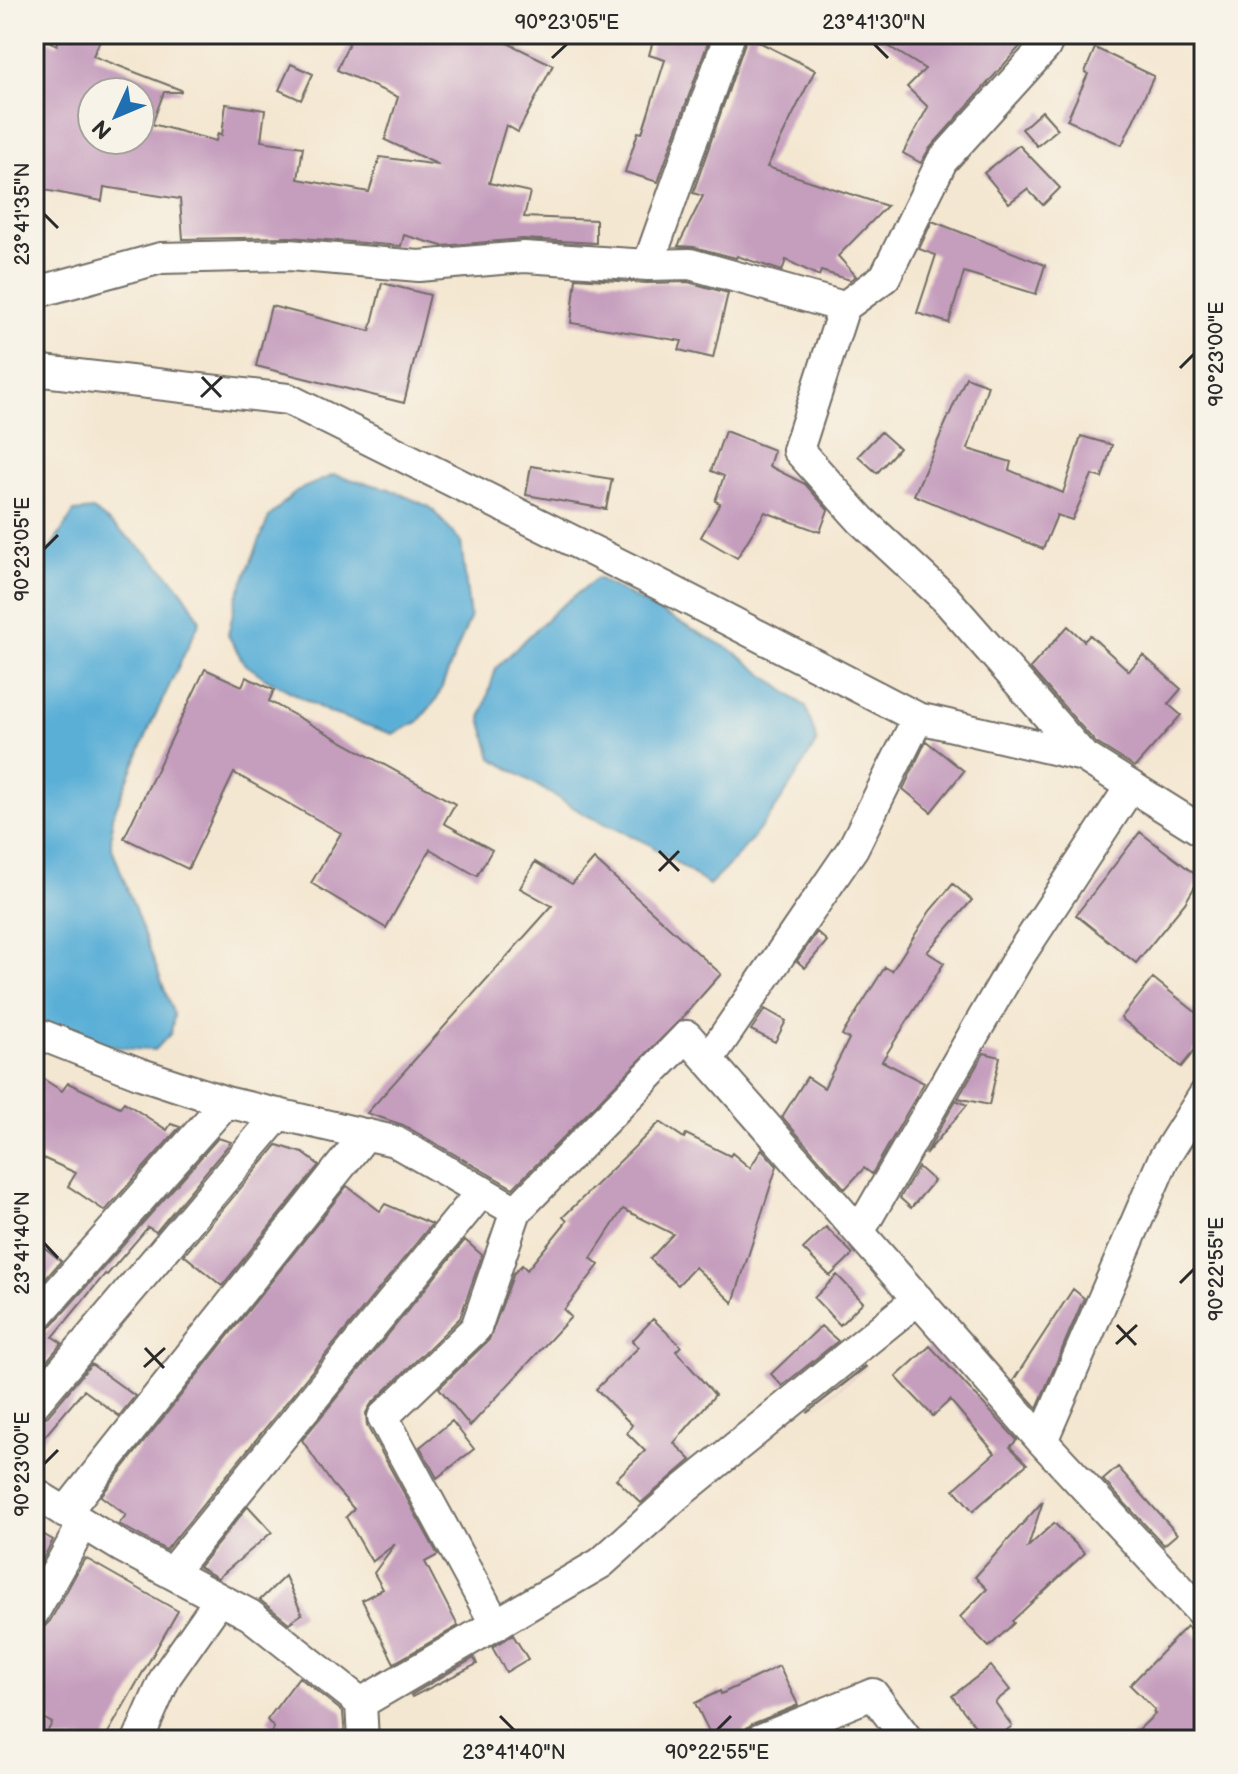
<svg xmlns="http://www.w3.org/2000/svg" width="1238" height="1774" font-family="'Balsamiq Sans',sans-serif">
<rect width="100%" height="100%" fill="#f7f3e8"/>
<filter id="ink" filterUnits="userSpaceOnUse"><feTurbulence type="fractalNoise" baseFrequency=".0125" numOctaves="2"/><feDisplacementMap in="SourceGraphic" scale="16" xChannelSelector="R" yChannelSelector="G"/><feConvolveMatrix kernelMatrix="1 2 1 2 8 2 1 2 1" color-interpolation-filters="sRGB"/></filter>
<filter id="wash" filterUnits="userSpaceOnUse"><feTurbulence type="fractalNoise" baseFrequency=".006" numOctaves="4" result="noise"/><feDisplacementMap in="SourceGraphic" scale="32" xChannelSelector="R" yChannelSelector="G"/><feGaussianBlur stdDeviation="1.8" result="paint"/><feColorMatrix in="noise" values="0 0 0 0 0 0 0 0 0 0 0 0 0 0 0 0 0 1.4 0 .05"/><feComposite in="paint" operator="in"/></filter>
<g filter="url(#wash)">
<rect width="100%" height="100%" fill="#f4e7d1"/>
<!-- water -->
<path fill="#5aafd7" stroke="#426d81" stroke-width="2" d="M 334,475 L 389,489 L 430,507 L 461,542 L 470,618 L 437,699 L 418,722 L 393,734 L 330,713 L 265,678 L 244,663 L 228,635 L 236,599 L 269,517 L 296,491 Z
M 93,510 C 134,541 178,574 200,621 L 152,722 L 112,817 L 111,845 L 174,1015 L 171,1033 L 155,1050 C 112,1050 74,1038 34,1023 L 34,579 L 44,558 L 74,512 Z
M 597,578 L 733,651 L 806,707 L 817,741 C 785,797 756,841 709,885 L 649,844 L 586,815 L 492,758 L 481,718 L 496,668 L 554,612 Z"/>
<g id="blocks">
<!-- building -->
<path fill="#c59dbd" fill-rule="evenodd" d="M 34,34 L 57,45 L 62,34 L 103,34 L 93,56 L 181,90 L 181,92 L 164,92 L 152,124 L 216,141 L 218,133 L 222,135 L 226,104 L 265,110 L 261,141 L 303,147 L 298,179 L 369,192 L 380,157 L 439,165 L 385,140 L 398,97 L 337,70 L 353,34 L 489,34 L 553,65 L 518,132 L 506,125 L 489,183 L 530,192 L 524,217 L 596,220 L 596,243 L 522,239 L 442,246 L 404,235 L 401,246 L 289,237 L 183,239 L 180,199 L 104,187 L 102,201 L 34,188 ZM 92,92 L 140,92 L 140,140 L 92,140 Z
M 655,34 L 711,34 L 658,182 L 625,172 L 638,132 L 642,133 L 665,60 L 649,55 Z
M 748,34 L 757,34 L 755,40 L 815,70 L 767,167 L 887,206 L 838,256 L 856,276 L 850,280 L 821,271 L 819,276 L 786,260 L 782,271 L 737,256 L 736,258 L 694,247 L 678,246 L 703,196 L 693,193 Z
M 869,34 L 1031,34 L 929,149 L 921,163 L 903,153 L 928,107 L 907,87 L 925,69 Z
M 1095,48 L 1154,76 L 1122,145 L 1067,120 L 1088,74 L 1085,72 Z
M 291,64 L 313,74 L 301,100 L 279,90 Z
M 1042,111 L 1058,129 L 1037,146 L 1022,129 Z
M 1019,145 L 1060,188 L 1043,205 L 1027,189 L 1009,203 L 984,173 Z
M 932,221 L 1045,265 L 1036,294 L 964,272 L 949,323 L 917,313 L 936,255 L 919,249 Z
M 576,278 L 647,283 L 688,282 L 728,293 L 713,358 L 679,350 L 682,341 L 571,323 Z
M 382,283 L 430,295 L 404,403 L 256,366 L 271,306 L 370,331 Z
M 966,377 L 988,385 L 968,449 L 1011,462 L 1009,470 L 1063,493 L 1081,436 L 1112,445 L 1102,478 L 1092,475 L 1072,520 L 1057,515 L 1043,549 L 914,495 Z
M 725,431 L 774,450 L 769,466 L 805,484 L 828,510 L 820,532 L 765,512 L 737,558 L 701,537 L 720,503 L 715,501 L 724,476 L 711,471 Z
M 881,432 L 899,448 L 877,473 L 858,456 Z
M 531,466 L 612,479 L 606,509 L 526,495 Z
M 1068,626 L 1084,641 L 1090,635 L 1129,671 L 1143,655 L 1181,689 L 1168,704 L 1181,715 L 1135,767 L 1095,742 L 1030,668 Z
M 205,669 L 242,686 L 246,677 L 274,690 L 269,701 L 455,804 L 444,823 L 492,850 L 477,876 L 430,849 L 386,928 L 311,883 L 341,833 L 234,773 L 188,869 L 124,838 Z
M 926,741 L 964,771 L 931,812 L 903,789 Z
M 1140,832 L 1200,878 L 1185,903 L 1136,963 L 1076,915 Z
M 594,859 L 721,974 L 680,1020 L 513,1188 L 403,1125 L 367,1113 L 552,906 L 520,888 L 535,862 L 572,884 Z
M 953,884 L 972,900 L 927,952 L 944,963 L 882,1061 L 924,1083 L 872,1174 L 864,1168 L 845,1189 L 782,1117 L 807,1077 L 824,1088 L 849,1039 L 842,1035 L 885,967 L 892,971 L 930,911 Z
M 817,932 L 827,941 L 805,968 L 797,961 Z
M 1153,978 L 1204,1019 L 1204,1039 L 1181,1067 L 1121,1018 Z
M 765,1009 L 786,1021 L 775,1042 L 751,1030 Z
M 984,1053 L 1000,1057 L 989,1105 L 958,1098 Z
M 34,1073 L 62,1091 L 68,1083 L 120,1107 L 124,1102 L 167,1130 L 171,1124 L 180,1127 L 105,1211 L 68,1186 L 76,1173 L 34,1154 Z
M 956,1100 L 967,1105 L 925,1155 Z
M 660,1122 L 684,1138 L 686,1134 L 730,1156 L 732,1153 L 750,1168 L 762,1149 L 777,1166 L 733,1303 L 695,1267 L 678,1285 L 650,1259 L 673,1234 L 623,1209 L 591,1258 L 599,1265 L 564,1310 L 571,1317 L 470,1426 L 439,1388 L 489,1340 L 514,1273 L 522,1265 L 527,1270 L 567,1221 L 563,1217 Z
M 218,1138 L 231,1142 L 156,1232 L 148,1227 L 107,1275 L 105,1274 L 53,1337 L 62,1343 L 34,1376 L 34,1337 L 47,1331 Z
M 277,1145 L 303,1153 L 319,1165 L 222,1286 L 184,1255 Z
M 918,1167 L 934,1181 L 911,1208 L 900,1198 Z
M 347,1186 L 380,1211 L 385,1204 L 432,1224 L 166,1550 L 119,1524 L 126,1515 L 101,1496 Z
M 826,1227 L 853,1254 L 830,1276 L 803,1249 Z
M 34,1239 L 61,1261 L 34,1292 Z
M 465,1240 L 482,1255 L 460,1318 L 371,1404 L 366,1413 L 367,1426 L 438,1555 L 425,1562 L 458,1626 L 394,1663 L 362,1600 L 383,1589 L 374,1573 L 395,1544 L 372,1562 L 346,1517 L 354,1509 L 332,1484 L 302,1440 Z
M 837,1275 L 863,1302 L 840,1325 L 814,1298 Z
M 1073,1289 L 1084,1298 L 1037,1408 L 1013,1381 Z
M 653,1319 L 681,1346 L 676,1351 L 715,1395 L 674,1443 L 691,1460 L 641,1503 L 616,1479 L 645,1451 L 627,1433 L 632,1425 L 596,1389 L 639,1347 L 632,1341 Z
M 821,1326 L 838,1341 L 782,1386 L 771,1374 Z
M 930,1346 L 1017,1440 L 1010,1447 L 1027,1464 L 973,1511 L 954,1489 L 995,1453 L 950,1400 L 933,1416 L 896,1377 Z
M 91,1364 L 135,1396 L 119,1416 L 84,1390 L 34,1449 L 34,1422 L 48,1416 Z
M 865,1366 L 866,1367 L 807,1413 Z
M 452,1421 L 474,1449 L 437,1478 L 420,1447 Z
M 1118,1467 L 1177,1534 L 1164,1545 L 1103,1480 Z
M 1043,1501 L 1028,1547 L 1054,1523 L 1085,1553 L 1012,1621 L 1014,1623 L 989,1647 L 960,1617 L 987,1589 L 975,1577 Z
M 248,1506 L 272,1532 L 218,1578 L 199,1567 Z
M 34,1529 L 53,1540 L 38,1568 L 34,1565 Z
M 85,1558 L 178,1611 L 104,1740 L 43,1740 L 52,1723 L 34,1713 L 34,1630 L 43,1628 L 50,1621 Z
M 285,1576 L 302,1614 L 289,1623 L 260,1600 Z
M 1187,1626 L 1204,1644 L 1204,1740 L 1128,1740 L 1155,1714 L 1153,1712 L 1155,1710 L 1130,1685 Z
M 513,1635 L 528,1659 L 506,1672 L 492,1647 Z
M 474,1658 L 477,1664 L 412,1697 L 411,1695 Z
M 779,1666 L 798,1705 L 752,1724 L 744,1730 L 741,1740 L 713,1740 L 695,1703 L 720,1691 L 721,1694 Z
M 991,1666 L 1010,1690 L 995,1702 L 1012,1726 L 994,1740 L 986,1740 L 952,1696 Z
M 299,1677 L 343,1712 L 345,1740 L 268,1740 L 274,1728 L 267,1720 Z"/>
</g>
</g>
<g filter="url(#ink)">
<use href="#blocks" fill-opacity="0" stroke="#716d65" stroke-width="2"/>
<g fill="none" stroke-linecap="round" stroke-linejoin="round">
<defs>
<path id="minor" d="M 648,265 L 730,34
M 34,293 L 161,258 L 289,255 L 419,266 L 524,257 L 648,265 L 690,264 L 844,307 L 885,277 L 942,161 L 1045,47 L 1051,34
M 844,307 L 798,450 L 861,520 L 945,598 L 1083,756 L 1204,832
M 34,370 L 288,399 L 653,581 L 918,718 L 1083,756
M 34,1032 L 141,1074 L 226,1102 L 394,1141 L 516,1211 L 687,1036 L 1042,1441
M 708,1060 L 853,848 L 918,718
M 1204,1095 L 1163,1160 L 1042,1441 L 1204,1615
M 859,1232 L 1018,958 L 1131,786
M 34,1319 L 226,1102
M 34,1404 L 279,1114
M 34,1493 L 122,1547 L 250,1615 L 361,1703
M 65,1513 L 366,1134
M 171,1573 L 482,1191
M 34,1612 L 83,1524
M 496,1625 L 383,1417 L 476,1328 L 516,1211
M 138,1740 L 166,1676 L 220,1599
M 363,1740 L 361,1703 L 601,1563 L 678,1494 L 918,1299
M 759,1740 L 873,1694 L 908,1740"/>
</defs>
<!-- minor casing -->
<use href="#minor" stroke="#716d65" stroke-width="34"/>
<!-- minor -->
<use href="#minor" stroke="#fff" stroke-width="30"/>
</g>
</g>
<!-- ticks -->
<path fill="none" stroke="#2b2b2b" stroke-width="3" d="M 874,44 L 888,58M 552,58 L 567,44M 44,214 L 58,228M 1180,368 L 1194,354M 202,377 L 221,397M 201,397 L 222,377M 44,549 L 58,535M 659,851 L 679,871M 659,871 L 679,851M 44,1243 L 58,1258M 1180,1283 L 1194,1269M 1117,1325 L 1136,1345M 1116,1344 L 1137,1325M 145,1348 L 164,1368M 144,1367 L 165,1348M 44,1464 L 58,1450M 500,1716 L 514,1730M 717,1730 L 731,1716"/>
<!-- margin -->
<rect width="1238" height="1774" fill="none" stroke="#f7f3e8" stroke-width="88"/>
<!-- north arrow -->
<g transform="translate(116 116) rotate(226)"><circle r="38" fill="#f7f3e8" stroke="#a5a39c" stroke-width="2"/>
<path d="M0-6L14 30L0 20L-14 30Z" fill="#1f6fb2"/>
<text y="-12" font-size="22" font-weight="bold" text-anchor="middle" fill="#2b2b2b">N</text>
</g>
<rect x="44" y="44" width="1150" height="1686" fill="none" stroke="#2b2b2b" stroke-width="3"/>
<g font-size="20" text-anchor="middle" fill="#2b2b2b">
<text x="567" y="29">90°23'05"E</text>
<text x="874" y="29">23°41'30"N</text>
<text transform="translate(22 214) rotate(-90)" y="7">23°41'35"N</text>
<text transform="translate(1216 354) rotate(-90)" y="7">90°23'00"E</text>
<text transform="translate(22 549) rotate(-90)" y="7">90°23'05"E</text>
<text transform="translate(22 1243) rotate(-90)" y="7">23°41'40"N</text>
<text transform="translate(1216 1269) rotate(-90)" y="7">90°22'55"E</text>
<text transform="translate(22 1464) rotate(-90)" y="7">90°23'00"E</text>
<text x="514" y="1759">23°41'40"N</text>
<text x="717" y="1759">90°22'55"E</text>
</g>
</svg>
